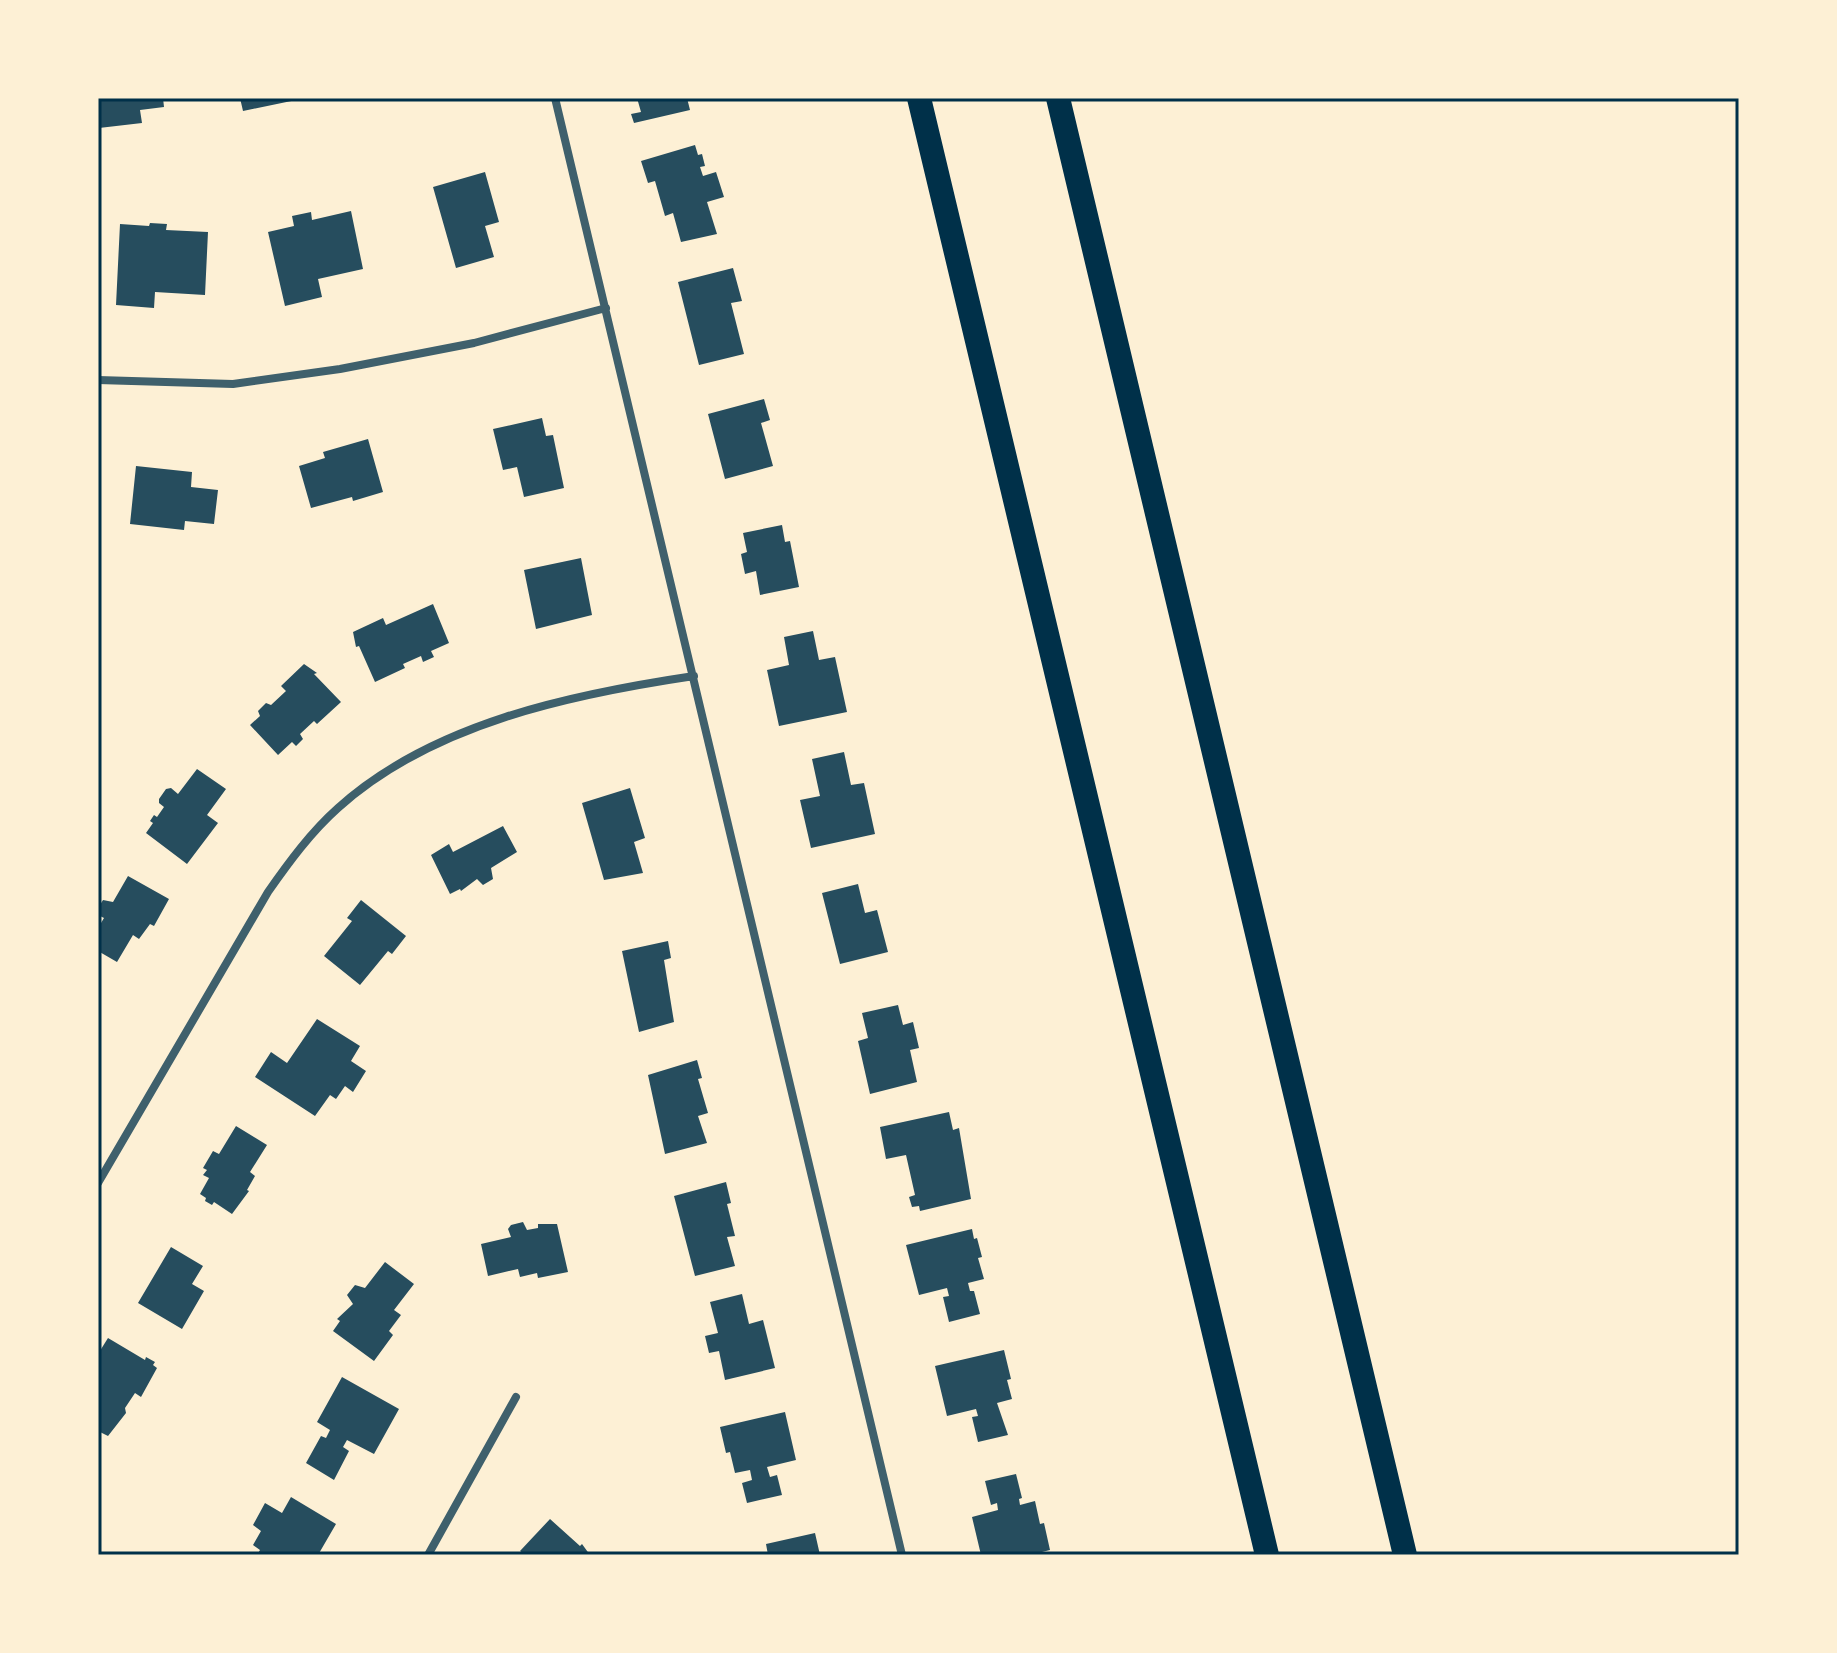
<svg xmlns="http://www.w3.org/2000/svg" width="1837" height="1653" font-family="'Golos Text',sans-serif">
<rect width="100%" height="100%" fill="#fdf0d5"/>
<!-- building -->
<path fill="#264d5e" d="M 98,98 L 163,98 L 164,107 L 140,110 L 142,123 L 99,128 Z
M 240,98 L 301,98 L 301,99 L 243,111 Z
M 637,98 L 687,98 L 690,110 L 634,123 L 631,114 L 641,112 Z
M 695,145 L 698,155 L 702,154 L 705,166 L 700,167 L 703,176 L 716,172 L 724,197 L 707,202 L 717,234 L 681,242 L 673,213 L 665,216 L 655,181 L 648,183 L 641,161 Z
M 485,172 L 499,222 L 485,226 L 494,257 L 456,268 L 433,187 Z
M 351,211 L 363,269 L 318,279 L 322,297 L 285,306 L 268,232 L 294,226 L 292,216 L 311,212 L 312,220 Z
M 150,223 L 167,224 L 166,230 L 208,232 L 205,295 L 155,292 L 154,308 L 116,305 L 120,224 L 149,226 Z
M 733,268 L 742,301 L 731,303 L 744,354 L 699,365 L 678,282 Z
M 764,399 L 770,420 L 761,423 L 773,466 L 725,479 L 708,414 Z
M 542,418 L 546,436 L 553,435 L 564,488 L 524,497 L 517,467 L 503,470 L 493,429 Z
M 368,439 L 383,492 L 353,501 L 352,497 L 311,508 L 299,466 L 325,458 L 323,452 Z
M 136,466 L 192,472 L 191,487 L 218,490 L 214,524 L 185,521 L 184,530 L 130,524 Z
M 782,525 L 785,542 L 790,541 L 799,587 L 760,595 L 756,571 L 745,574 L 741,554 L 747,552 L 743,533 Z
M 581,558 L 592,615 L 536,629 L 524,570 Z
M 433,604 L 449,643 L 431,651 L 434,657 L 423,662 L 421,656 L 403,664 L 405,668 L 375,682 L 359,646 L 356,647 L 353,632 L 383,618 L 386,625 Z
M 813,631 L 819,660 L 835,657 L 847,712 L 779,726 L 767,670 L 789,665 L 784,637 Z
M 304,664 L 317,673 L 314,674 L 341,702 L 317,724 L 314,721 L 300,734 L 303,739 L 296,746 L 292,742 L 278,755 L 250,725 L 260,716 L 258,711 L 266,703 L 271,705 L 286,691 L 281,686 Z
M 844,752 L 851,785 L 864,783 L 875,834 L 811,848 L 800,800 L 820,796 L 812,759 Z
M 197,769 L 226,789 L 207,815 L 218,823 L 187,864 L 146,833 L 153,823 L 150,821 L 154,815 L 157,817 L 164,807 L 159,803 L 159,799 L 166,789 L 171,788 L 178,794 Z
M 630,788 L 645,838 L 634,842 L 643,873 L 604,880 L 582,803 Z
M 503,826 L 517,852 L 491,868 L 493,879 L 483,885 L 477,879 L 461,891 L 460,889 L 450,894 L 431,855 L 449,844 L 453,852 Z
M 128,876 L 169,899 L 154,926 L 150,924 L 139,939 L 133,935 L 117,962 L 98,951 L 98,928 L 104,918 L 98,915 L 98,908 L 103,900 L 113,902 Z
M 858,884 L 865,913 L 877,910 L 888,952 L 840,964 L 822,893 Z
M 361,900 L 406,936 L 392,954 L 388,951 L 360,985 L 324,956 L 352,921 L 347,918 Z
M 668,941 L 671,958 L 664,960 L 674,1022 L 639,1032 L 622,951 Z
M 898,1005 L 903,1025 L 913,1022 L 919,1048 L 910,1050 L 917,1082 L 870,1094 L 858,1041 L 868,1038 L 862,1013 Z
M 317,1019 L 360,1046 L 351,1061 L 366,1071 L 353,1092 L 345,1086 L 336,1099 L 330,1095 L 315,1116 L 255,1077 L 271,1052 L 287,1063 Z
M 697,1060 L 702,1078 L 698,1079 L 708,1113 L 698,1116 L 707,1143 L 665,1154 L 648,1075 Z
M 949,1112 L 953,1130 L 959,1128 L 971,1199 L 920,1211 L 919,1206 L 912,1207 L 909,1197 L 915,1195 L 906,1155 L 886,1159 L 880,1127 Z
M 236,1126 L 267,1145 L 250,1172 L 255,1176 L 247,1190 L 249,1191 L 232,1214 L 214,1202 L 212,1205 L 205,1201 L 206,1198 L 200,1194 L 209,1178 L 203,1175 L 207,1170 L 203,1168 L 213,1151 L 219,1154 Z
M 726,1182 L 731,1203 L 727,1204 L 735,1236 L 727,1237 L 735,1266 L 695,1276 L 674,1196 Z
M 523,1222 L 527,1230 L 538,1228 L 538,1224 L 557,1224 L 568,1272 L 538,1278 L 537,1273 L 520,1277 L 518,1269 L 488,1276 L 481,1244 L 511,1237 L 508,1229 L 511,1225 Z
M 972,1229 L 974,1239 L 977,1238 L 982,1257 L 978,1258 L 984,1279 L 968,1283 L 970,1291 L 974,1291 L 980,1314 L 949,1322 L 943,1297 L 949,1296 L 947,1288 L 919,1295 L 906,1245 Z
M 171,1247 L 203,1266 L 192,1284 L 204,1291 L 182,1329 L 138,1303 Z
M 385,1262 L 414,1284 L 394,1310 L 401,1315 L 389,1331 L 393,1335 L 374,1361 L 333,1331 L 340,1321 L 337,1319 L 353,1304 L 347,1295 L 355,1285 L 365,1288 Z
M 742,1294 L 749,1324 L 763,1320 L 775,1368 L 725,1380 L 719,1351 L 709,1353 L 705,1336 L 718,1333 L 710,1302 Z
M 108,1338 L 145,1360 L 146,1357 L 155,1362 L 153,1365 L 157,1368 L 141,1397 L 135,1393 L 125,1408 L 126,1413 L 108,1436 L 98,1431 L 98,1354 Z
M 1004,1350 L 1011,1379 L 1007,1380 L 1012,1399 L 997,1403 L 1008,1435 L 978,1442 L 972,1417 L 978,1416 L 976,1409 L 947,1416 L 935,1366 Z
M 342,1377 L 399,1409 L 374,1454 L 347,1440 L 343,1447 L 349,1451 L 334,1480 L 306,1463 L 321,1436 L 326,1438 L 330,1430 L 317,1422 Z
M 785,1412 L 796,1460 L 767,1467 L 770,1477 L 777,1475 L 782,1495 L 747,1503 L 742,1483 L 752,1480 L 750,1470 L 735,1473 L 730,1452 L 726,1453 L 720,1427 Z
M 1016,1474 L 1022,1498 L 1019,1499 L 1020,1505 L 1035,1501 L 1040,1524 L 1044,1523 L 1050,1550 L 1030,1555 L 981,1555 L 972,1517 L 998,1510 L 997,1503 L 991,1505 L 985,1481 Z
M 291,1497 L 336,1524 L 318,1555 L 257,1555 L 260,1550 L 253,1545 L 261,1531 L 253,1525 L 265,1503 L 282,1513 Z
M 550,1519 L 580,1546 L 582,1544 L 590,1555 L 525,1555 L 520,1551 Z
M 815,1533 L 820,1555 L 768,1555 L 766,1544 Z"/>
<g fill="none" stroke-linecap="round" stroke-linejoin="round">
<!-- minor -->
<path stroke="#3f606c" stroke-width="8" d="M 555,98 L 902,1555
M 98,380 L 233,384 L 340,369 L 474,343 L 606,308
M 98,1183 L 268,892 C 289,862 311,832 338,808 C 432,723 573,694 694,676
M 428,1555 L 516,1397"/>
<!-- motorway -->
<path stroke="#003049" stroke-width="24" d="M 919,98 L 1267,1555
M 1058,98 L 1405,1555"/>
</g>
<!-- border -->
<rect width="1837" height="1653" fill="none" stroke="#fdf0d5" stroke-width="200"/>
<rect x="100" y="100" width="1637" height="1453" fill="none" stroke="#003049" stroke-width="3"/>
</svg>
